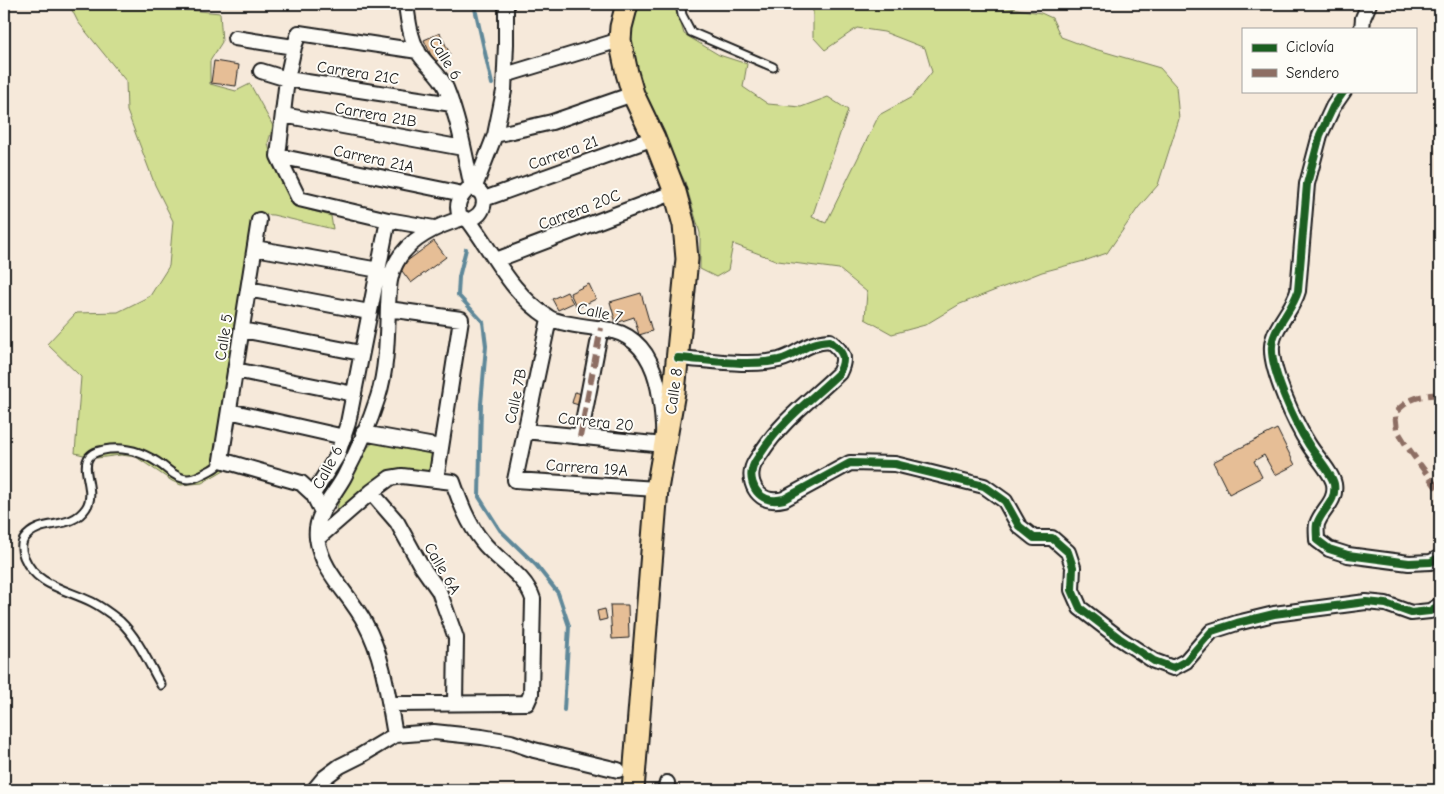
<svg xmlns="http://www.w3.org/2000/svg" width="1444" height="794" font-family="'Comic Neue',sans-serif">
<rect width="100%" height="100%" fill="#f6e9da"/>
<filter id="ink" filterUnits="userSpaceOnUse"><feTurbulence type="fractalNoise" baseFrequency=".02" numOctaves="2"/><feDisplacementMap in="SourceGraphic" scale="10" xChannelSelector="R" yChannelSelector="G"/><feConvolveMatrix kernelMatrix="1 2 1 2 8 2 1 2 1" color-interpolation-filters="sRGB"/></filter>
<g filter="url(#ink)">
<!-- green -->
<path fill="#d1de91" stroke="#767d56" d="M 69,4 L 126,4 L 220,13 L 222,42 L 210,61 L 210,84 L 236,91 L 250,84 L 273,126 L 268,143 L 273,166 L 295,202 L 309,210 L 331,216 L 333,229 L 273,215 L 253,214 L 213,459 L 224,470 L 202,483 L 181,485 L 172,481 L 136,457 L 121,455 L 97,458 L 75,453 L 81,377 L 47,344 L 76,313 L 118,312 L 150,296 L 169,266 L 173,221 L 155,185 L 127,111 L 126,81 L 78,22 Z
M 638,4 L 675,4 L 684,34 L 719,55 L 747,64 L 743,87 L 768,104 L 801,107 L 828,97 L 848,110 L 812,217 L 826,223 L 879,115 L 912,97 L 932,72 L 925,48 L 884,32 L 857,28 L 825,50 L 813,37 L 813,4 L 986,4 L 1041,13 L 1052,18 L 1061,37 L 1088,47 L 1160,68 L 1176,86 L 1179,119 L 1158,185 L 1138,208 L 1107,253 L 1084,261 L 1042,272 L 960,304 L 925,325 L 892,334 L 865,319 L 867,292 L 839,269 L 778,261 L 733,244 L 728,270 L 716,277 L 700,269 L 700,233 L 685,182 L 657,127 L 636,81 L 627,45 L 634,13 Z
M 380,436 L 448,448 L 441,475 L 398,472 L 333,521 L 350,464 Z"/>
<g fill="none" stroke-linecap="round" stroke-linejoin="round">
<!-- stream -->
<path stroke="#5f8899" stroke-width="4" d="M 474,4 L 492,84
M 466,249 L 459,277 L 458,295 L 483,322 L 486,346 L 481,404 L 479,497 L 500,530 L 536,565 L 558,593 L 569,626 L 564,710"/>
</g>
<!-- building -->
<path fill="#e6be96" stroke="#1c1c1c" d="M 440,33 L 450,54 L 434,62 L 424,40 Z
M 214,61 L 239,65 L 236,86 L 211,83 Z
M 434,241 L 446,257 L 411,283 L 399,267 Z
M 589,284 L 596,299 L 577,308 L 570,293 Z
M 567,292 L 573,303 L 558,310 L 552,299 Z
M 641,293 L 652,331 L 639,335 L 634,317 L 616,323 L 610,302 Z
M 575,392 L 585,395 L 582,406 L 572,403 Z
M 1277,429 L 1295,465 L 1275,475 L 1264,455 L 1254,461 L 1262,477 L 1229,494 L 1213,462 Z
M 610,605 L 628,605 L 629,638 L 612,639 Z
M 605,609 L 607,619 L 599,621 L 597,611 Z"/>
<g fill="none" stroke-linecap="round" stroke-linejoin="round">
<defs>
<path id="lane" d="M 680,4 L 682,15 L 691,32 L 773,67
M 161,685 C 149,664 138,638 120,621 C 111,614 102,607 92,602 C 66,589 36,586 24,557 C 22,552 20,545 24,539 C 40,517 70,532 86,508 C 97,492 80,469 89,457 C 94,451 103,450 110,449 C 130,447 147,454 163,466 C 169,471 175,476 182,478 C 191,481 199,476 207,472 C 213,469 219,466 221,460"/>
<path id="street" d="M 406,4 C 408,20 410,37 418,52 C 426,65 440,74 446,88 C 459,120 465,155 472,188
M 1362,29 L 1363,18 L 1369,4
M 235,38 L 294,47
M 418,51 L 299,33 L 294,47 L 287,79 L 278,156 L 299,199 L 388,220 L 434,228
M 261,71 L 287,79 L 452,104
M 505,75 L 620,40
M 1344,91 L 1333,107 L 1320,135 L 1307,184 L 1298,291 C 1293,310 1273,327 1272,346 C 1270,370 1296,425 1309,445 C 1315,455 1332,473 1334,484 C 1337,502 1322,509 1317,524 C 1316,529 1317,535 1317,540 L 1329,549 L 1348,555 L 1409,563 L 1431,562 L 1440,557
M 283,115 L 463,148
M 495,135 L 552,122 L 633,94
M 278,156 L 463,194
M 468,189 C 484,186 488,204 479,214 C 476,217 472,219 469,221 L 460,216 C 455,204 460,197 468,189 Z
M 474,189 L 495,135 L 504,91 L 506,44 L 506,4
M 484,199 L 654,138
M 259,220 L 221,460 L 301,483 L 313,494 L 322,512
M 469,221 C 494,254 511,294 548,317 C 558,324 590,327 604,329 C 660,336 662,400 664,445 L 525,431
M 255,248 L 379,270
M 496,260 L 675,192
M 248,289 L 369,312
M 388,309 L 461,319 L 436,480
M 549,319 L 515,480 L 657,489
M 242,330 L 361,353
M 678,358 C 710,360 747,367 779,360 C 799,355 805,342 830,341 C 843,352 847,357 839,373 C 811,400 783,419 761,453 C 758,458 753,463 752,470 C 750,478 753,488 759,494 C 766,501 776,501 784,499 L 850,463 L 895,464 L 984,486 L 1005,501 L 1019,526 L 1034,538 L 1052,538 L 1068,552 L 1073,567 L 1072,590 L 1080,608 L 1119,638 L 1154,661 L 1173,668 L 1186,661 L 1212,631 L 1237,623 L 1274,614 L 1366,602 L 1386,604 L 1411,613 L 1430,611 L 1440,605
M 235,370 L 354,394
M 229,411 L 344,437
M 363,433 L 440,447
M 580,437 L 601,328
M 371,492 L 397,522 L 420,564 L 439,591 L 456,638 L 455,703
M 313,494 L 337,456 L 348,423 L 388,220
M 317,539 L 371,492 L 390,478 L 402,476 L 453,482 C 460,502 468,524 482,541 C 497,561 525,574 533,599 L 531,694 L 527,703 L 390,704
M 395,735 C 388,697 384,658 365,623 C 350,594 322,573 317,538 C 314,515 333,497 344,477 C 356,454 370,422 378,397 C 387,369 387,336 388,307 C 389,292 388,277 396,263 C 409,238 437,226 463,218
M 314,790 L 324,778 L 340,766 L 360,756 L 395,735 L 434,732 L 482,737 L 511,742 L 534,750 L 618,770
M 665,790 L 667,783"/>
<path id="primary" d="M 627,4 L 621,27 L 620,40 L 627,73 L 633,94 L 654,138 L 675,192 L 684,225 L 687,259 L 674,392 L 657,489 L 633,790"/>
</defs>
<!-- lane casing -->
<use href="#lane" stroke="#1c1c1c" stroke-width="11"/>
<!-- street casing -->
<use href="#street" stroke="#1c1c1c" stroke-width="18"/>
<!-- primary casing -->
<use href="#primary" stroke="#1c1c1c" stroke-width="25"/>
<!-- lane -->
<use href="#lane" stroke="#fdfcf7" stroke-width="7"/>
<!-- street -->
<use href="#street" stroke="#fdfcf7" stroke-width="14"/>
<!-- primary -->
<use href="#primary" stroke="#f9deab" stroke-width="21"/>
<!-- quiet -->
<path stroke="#8d6e63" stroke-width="6" stroke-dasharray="12 6" stroke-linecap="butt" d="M 1440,394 C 1419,396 1410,397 1395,413 L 1397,430 L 1408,448 L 1440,492
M 580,437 L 601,328"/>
<defs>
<path id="cycleway" d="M 1344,91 L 1333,107 L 1320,135 L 1307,184 L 1298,291 C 1293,310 1273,327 1272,346 C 1270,370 1296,425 1309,445 C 1315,455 1332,473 1334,484 C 1337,502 1322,509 1317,524 C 1316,529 1317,535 1317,540 L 1329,549 L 1348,555 L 1409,563 L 1431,562 L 1440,557
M 678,358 C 710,360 747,367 779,360 C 799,355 805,342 830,341 C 843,352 847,357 839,373 C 811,400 783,419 761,453 C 758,458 753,463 752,470 C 750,478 753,488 759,494 C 766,501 776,501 784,499 L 850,463 L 895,464 L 984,486 L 1005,501 L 1019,526 L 1034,538 L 1052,538 L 1068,552 L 1073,567 L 1072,590 L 1080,608 L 1119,638 L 1154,661 L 1173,668 L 1186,661 L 1212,631 L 1237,623 L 1274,614 L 1366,602 L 1386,604 L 1411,613 L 1430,611 L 1440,605"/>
</defs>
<!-- cycleway casing -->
<use href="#cycleway" stroke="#fdfcf7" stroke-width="11"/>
<!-- cycleway -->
<use href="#cycleway" stroke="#1b5e20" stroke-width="8"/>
</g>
</g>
<g text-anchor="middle" stroke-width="4" stroke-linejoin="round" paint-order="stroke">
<!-- street labels -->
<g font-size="16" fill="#1c1c1c" stroke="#fdfcf7">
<text transform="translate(446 58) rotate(58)" y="6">Calle 6</text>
<text transform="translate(358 72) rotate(9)" y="6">Carrera 21C</text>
<text transform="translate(376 114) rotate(10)" y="6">Carrera 21B</text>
<text transform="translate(563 152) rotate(-20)" y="6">Carrera 21</text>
<text transform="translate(374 158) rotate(12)" y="6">Carrera 21A</text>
<text transform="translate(579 209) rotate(-21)" y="6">Carrera 20C</text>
<text transform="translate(600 312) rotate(12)" y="6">Calle 7</text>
<text transform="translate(223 337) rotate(-81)" y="6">Calle 5</text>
<text transform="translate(673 391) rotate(-82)" y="6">Calle 8</text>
<text transform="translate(515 396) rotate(-78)" y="6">Calle 7B</text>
<text transform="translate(596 421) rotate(6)" y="6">Carrera 20</text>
<text transform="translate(327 467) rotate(-62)" y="6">Calle 6</text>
<text transform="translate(587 467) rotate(4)" y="6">Carrera 19A</text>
<text transform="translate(443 568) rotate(60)" y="6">Calle 6A</text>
</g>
</g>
<!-- margin -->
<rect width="1444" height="794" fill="none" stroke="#fdfcf7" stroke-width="20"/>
<rect x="10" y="10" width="1424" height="774" fill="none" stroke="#1c1c1c" stroke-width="2" filter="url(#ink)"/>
<!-- legend -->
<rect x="1242" y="28" width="175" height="65" fill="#fdfcf7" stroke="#a3a29f"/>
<rect x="1252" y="44" width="25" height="8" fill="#1b5e20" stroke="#a3a29f"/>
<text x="1286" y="52" font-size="15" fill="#1c1c1c">Ciclovía</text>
<rect x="1252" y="69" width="25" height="8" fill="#8d6e63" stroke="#a3a29f"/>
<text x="1286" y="78" font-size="15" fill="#1c1c1c">Sendero</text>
</svg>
